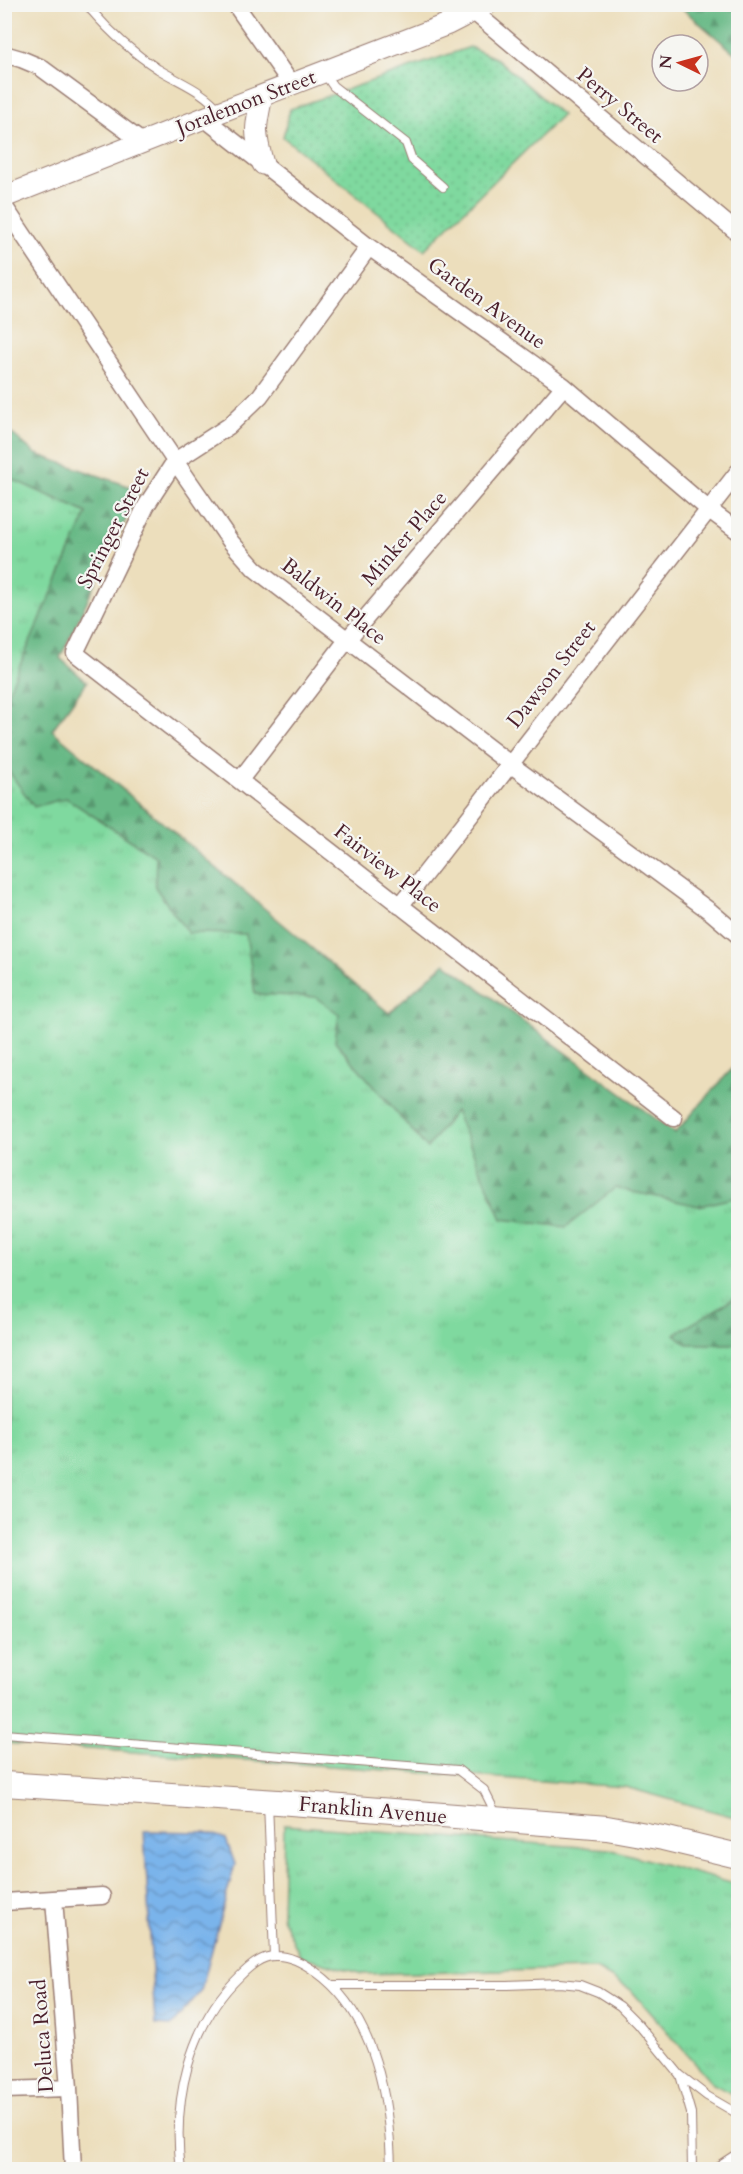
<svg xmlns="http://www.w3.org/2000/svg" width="743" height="2174" font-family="Cardo,serif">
<defs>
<pattern id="grass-tufts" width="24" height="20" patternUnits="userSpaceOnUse" patternTransform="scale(1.5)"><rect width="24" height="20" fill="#7fd99f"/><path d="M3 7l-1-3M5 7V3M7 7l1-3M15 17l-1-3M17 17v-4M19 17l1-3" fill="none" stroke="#6fba89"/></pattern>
<pattern id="forest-firs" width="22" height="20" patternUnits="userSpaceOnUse" patternTransform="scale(1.5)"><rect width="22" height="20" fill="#67b986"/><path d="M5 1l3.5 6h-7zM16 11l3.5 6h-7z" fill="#57966e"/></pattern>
<pattern id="park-dots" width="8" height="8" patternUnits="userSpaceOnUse" patternTransform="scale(1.5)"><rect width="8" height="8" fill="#7fd99f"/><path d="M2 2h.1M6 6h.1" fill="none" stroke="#6fba89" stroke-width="1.8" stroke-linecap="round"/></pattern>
<pattern id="water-waves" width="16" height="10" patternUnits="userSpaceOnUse" patternTransform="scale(1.5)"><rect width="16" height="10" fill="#7ab4eb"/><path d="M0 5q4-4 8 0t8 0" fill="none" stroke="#6692bf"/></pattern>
</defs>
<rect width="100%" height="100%" fill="#f6f6f2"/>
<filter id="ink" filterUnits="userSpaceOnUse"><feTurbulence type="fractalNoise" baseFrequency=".0167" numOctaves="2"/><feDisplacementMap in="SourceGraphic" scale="12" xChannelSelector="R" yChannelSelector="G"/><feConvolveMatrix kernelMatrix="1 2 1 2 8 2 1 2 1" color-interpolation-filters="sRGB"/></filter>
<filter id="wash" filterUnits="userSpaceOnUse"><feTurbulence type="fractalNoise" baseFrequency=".008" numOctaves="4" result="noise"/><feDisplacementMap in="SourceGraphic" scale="24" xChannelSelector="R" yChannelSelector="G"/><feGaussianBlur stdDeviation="1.35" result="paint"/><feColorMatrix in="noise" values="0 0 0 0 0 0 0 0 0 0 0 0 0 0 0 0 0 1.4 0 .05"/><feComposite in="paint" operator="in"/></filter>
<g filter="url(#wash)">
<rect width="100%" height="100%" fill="#ecdebc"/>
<!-- grass -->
<path fill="url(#grass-tufts)" stroke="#647c65" stroke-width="1.5" d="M 4,449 L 130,506 L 52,659 L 37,737 L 406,1039 L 686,1155 L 738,1086 L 738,1818 L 625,1787 L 5,1743 Z
M 284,1825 L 609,1849 L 738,1885 L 738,2097 L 713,2084 L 630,1989 L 596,1969 L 362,1974 L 300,1956 L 282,1917 Z"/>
<!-- forest -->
<path fill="url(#forest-firs)" stroke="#586c58" stroke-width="1.5" d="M 678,5 L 738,5 L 738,56 Z
M 4,427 L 36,454 L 140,490 L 60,658 L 87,682 L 52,730 L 389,1013 L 445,963 L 675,1133 L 738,1062 L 738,1197 L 699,1206 L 615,1188 L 566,1227 L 502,1219 L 455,1111 L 427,1148 L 335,1041 L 339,1014 L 315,997 L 255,994 L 246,934 L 188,933 L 155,887 L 156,857 L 66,798 L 34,807 L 5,766 L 5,699 L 87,513 L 5,476 Z
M 738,1296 L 738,1344 L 687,1344 L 675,1334 Z"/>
<!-- park -->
<path fill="url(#park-dots)" stroke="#647c65" stroke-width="1.5" d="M 470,47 L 497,59 L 562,115 L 424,250 L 283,137 L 290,109 Z"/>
<!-- water -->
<path fill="url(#water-waves)" stroke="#626a8b" stroke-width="1.5" d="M 144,1831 L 206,1832 L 226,1839 L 235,1864 L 201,1991 L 171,2026 L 155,2025 Z"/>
</g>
<g filter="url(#ink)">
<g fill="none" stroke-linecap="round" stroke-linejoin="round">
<defs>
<path id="service" d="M 91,10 C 111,33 133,53 158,69 C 181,83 203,90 220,111
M 324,73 L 333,86 L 406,143 L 412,160 L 443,187
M 4,1734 L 458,1770 L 484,1790 L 497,1816
M 268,1802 L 274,1956
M 334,1985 L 507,1985 L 559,1983 L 580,1985 L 598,1992 L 620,2006 L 638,2024 L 680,2075 L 691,2113 L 692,2170
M 680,2075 L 707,2096 L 738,2114
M 181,2170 C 172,2101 189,2025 240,1976 C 249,1967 261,1956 275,1956 C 289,1955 305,1964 316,1972 C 376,2015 390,2101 391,2170
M 712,2170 L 738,2153"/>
<path id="minor" d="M 235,4 L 292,85
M 474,12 L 738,233
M 4,54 L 21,59 L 40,67 L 142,142
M 204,118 L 369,247 L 564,386 L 708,509 L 738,531
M 4,206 L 175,461 L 231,542 L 255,569 L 510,764 L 711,912 L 738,935
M 369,247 L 260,396 L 229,426 L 175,461 L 146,506 L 75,653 L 674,1118
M 240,780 L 347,640 L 564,386
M 400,906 L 738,472
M 54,1899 L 69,2088 L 73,2170
M 4,1902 L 102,1896
M 4,2090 L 69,2088"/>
<path id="tertiary" d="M 262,96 C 255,128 254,132 263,164
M 4,197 L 204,118 L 448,24 L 487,4"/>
<path id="secondary" d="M 4,1784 L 278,1802 L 607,1828 L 663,1838 L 738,1856"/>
</defs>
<!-- service casing -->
<use href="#service" stroke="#9b7e74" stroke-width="10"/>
<!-- minor casing -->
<use href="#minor" stroke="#9b7e74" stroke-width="19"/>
<!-- tertiary casing -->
<use href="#tertiary" stroke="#9b7e74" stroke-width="23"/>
<!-- secondary casing -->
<use href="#secondary" stroke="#9b7e74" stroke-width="26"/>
<!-- service -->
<use href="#service" stroke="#fff" stroke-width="8"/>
<!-- minor -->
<use href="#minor" stroke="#fff" stroke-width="16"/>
<!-- tertiary -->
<use href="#tertiary" stroke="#fff" stroke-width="21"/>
<!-- secondary -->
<use href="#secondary" stroke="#fff" stroke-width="24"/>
</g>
</g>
<g text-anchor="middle" stroke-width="4.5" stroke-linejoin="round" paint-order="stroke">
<!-- street labels -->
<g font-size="21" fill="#4a1f2b" stroke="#f6f6f2">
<text transform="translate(246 102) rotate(-21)" y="7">Joralemon Street</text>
<text transform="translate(620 105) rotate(40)" y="7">Perry Street</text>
<text transform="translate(487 303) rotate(36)" y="7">Garden Avenue</text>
<text transform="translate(113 528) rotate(-63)" y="7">Springer Street</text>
<text transform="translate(404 538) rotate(-49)" y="7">Minker Place</text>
<text transform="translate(334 601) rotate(38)" y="7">Baldwin Place</text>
<text transform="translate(551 674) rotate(-52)" y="7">Dawson Street</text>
<text transform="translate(388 868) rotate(38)" y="7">Fairview Place</text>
<text transform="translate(373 1810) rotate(5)" y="7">Franklin Avenue</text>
<text transform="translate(42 2036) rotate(-94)" y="7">Deluca Road</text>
</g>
</g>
<!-- margin -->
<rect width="743" height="2174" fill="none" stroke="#f6f6f2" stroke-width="24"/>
<!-- north arrow -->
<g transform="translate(680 63) rotate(275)"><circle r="28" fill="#f6f6f2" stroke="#b1a0a2" stroke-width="1.5"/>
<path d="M0-4.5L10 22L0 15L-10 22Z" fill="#c8321e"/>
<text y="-9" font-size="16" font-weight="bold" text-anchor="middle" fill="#4a1f2b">N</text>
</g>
</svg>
